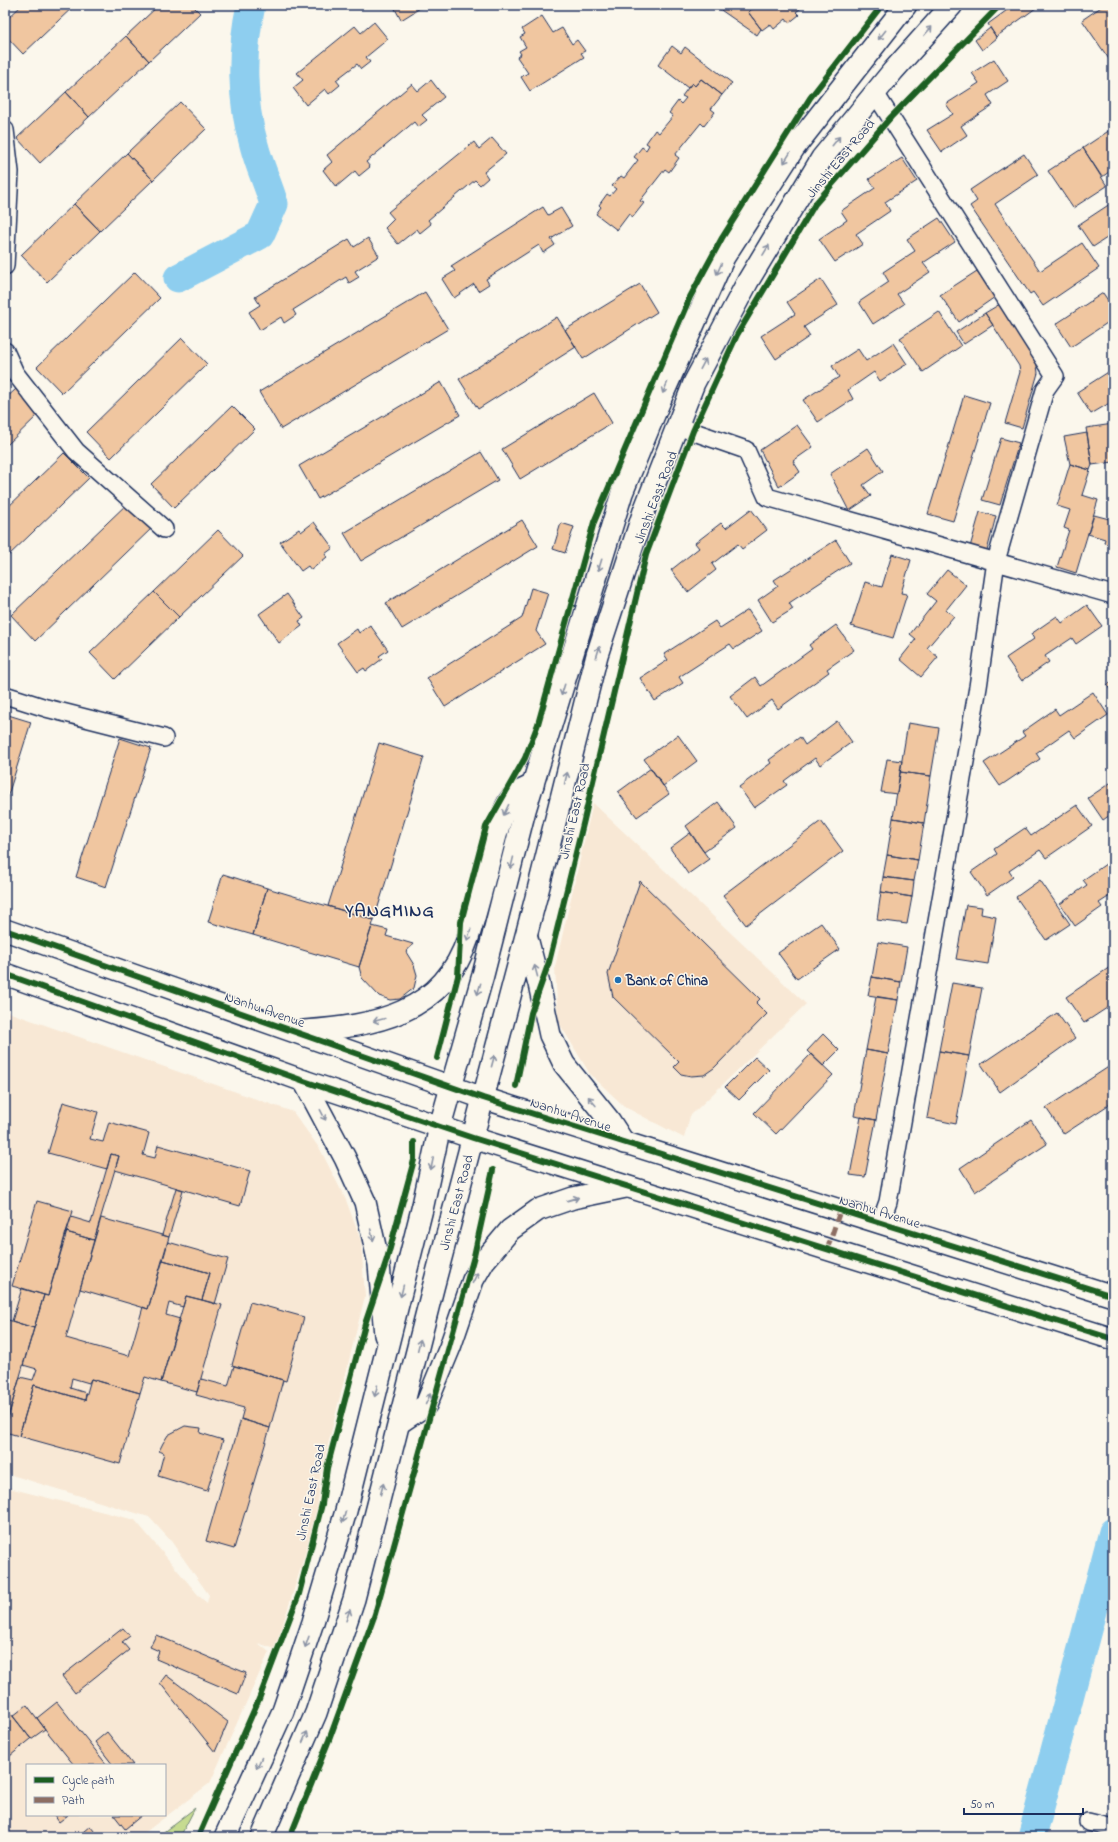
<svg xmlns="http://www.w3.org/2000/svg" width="1118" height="1842" font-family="'Indie Flower',sans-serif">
<rect width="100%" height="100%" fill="#fbf7ec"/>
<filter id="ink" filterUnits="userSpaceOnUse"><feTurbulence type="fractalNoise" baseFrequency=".025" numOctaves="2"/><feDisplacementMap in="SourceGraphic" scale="8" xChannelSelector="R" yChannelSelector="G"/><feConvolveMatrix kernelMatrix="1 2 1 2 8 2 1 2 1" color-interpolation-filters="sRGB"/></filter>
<g filter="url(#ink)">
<!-- built -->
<path fill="#f8e8d5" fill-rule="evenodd" d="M 593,803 L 806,1004 L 690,1116 L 684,1138 L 625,1107 L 590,1074 L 558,1021 L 555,967 Z
M 5,1011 L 293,1112 L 320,1149 L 346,1200 L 361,1241 L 365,1296 L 320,1477 L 317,1517 L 275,1649 L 258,1643 L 269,1652 L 210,1783 L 139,1837 L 5,1837 L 5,1487 L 135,1520 L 200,1597 L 207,1603 L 209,1595 L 171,1541 L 149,1517 L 5,1473 ZM 27,1765 L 165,1765 L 165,1815 L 27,1815 Z"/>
<!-- green -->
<path fill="#c6db90" stroke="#708577" d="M 195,1808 L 180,1837 L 157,1837 Z"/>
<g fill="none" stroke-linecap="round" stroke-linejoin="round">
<!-- river -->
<path stroke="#8eceef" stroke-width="29" d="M 178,278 L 260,235 L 274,204 C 268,184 259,165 254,145 C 241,101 241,50 251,5
M 1032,1837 L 1113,1532"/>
</g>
<!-- building -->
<path fill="#f0c6a0" stroke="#1b2f5e" d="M 22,5 L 75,5 L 23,54 L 5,35 L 5,21 Z
M 159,5 L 192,5 L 200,13 L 149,61 L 126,36 Z
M 393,5 L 425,5 L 401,20 Z
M 716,5 L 758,5 L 748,12 L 761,29 L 757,35 L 715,6 Z
M 758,5 L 805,5 L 796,12 L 799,15 L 789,23 L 786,19 L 774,29 L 770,24 L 762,30 L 748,12 Z
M 1014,5 L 1040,5 L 996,37 L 988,24 Z
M 1104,5 L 1111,5 L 1113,8 L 1113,60 L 1111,62 L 1082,20 Z
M 542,16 L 553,33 L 562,28 L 572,44 L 577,40 L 585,51 L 581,53 L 584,57 L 530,91 L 521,77 L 528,73 L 517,57 L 521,54 L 519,51 L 526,47 L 520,37 L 525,34 L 522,29 Z
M 374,22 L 388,39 L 366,57 L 370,62 L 361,69 L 357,64 L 336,80 L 340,85 L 329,94 L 325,89 L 306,105 L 293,88 L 303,80 L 297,73 L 355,26 L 361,33 Z
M 990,28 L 997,38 L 982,50 L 975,40 Z
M 126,36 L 149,61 L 89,117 L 66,92 Z
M 672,46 L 681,53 L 685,47 L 732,83 L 722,95 L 701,79 L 695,86 L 692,83 L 688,88 L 658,65 Z
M 994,59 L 1008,81 L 987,95 L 993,105 L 961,126 L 967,135 L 942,152 L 927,130 L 953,114 L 946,104 L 979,83 L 972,73 Z
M 701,79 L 722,95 L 711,109 L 715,112 L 704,126 L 701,123 L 675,155 L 679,158 L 669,172 L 665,169 L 640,201 L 644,203 L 633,217 L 629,214 L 617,230 L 596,214 L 601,207 L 599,205 L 607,194 L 610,196 L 616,189 L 612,186 L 621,176 L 624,178 L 638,160 L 634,157 L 642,147 L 646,150 L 649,145 L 646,143 L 655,130 L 659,133 L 673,116 L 669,113 L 678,101 L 681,104 L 686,98 L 682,96 L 688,88 L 692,83 L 695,86 Z
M 431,80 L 444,97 L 422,115 L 427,120 L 418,127 L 414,122 L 366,162 L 370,167 L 359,176 L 355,171 L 336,187 L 323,170 L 332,162 L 327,155 L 412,84 L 418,91 Z
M 66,92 L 89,117 L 40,163 L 17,138 Z
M 180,102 L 206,129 L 153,180 L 127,153 Z
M 1113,128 L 1113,169 L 1102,177 L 1083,148 Z
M 492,138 L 506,154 L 484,172 L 488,178 L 480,185 L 475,180 L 428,220 L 431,224 L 420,233 L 417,229 L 398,244 L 385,228 L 394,219 L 388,212 L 474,142 L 479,149 Z
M 1083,148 L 1107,186 L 1073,208 L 1048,171 Z
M 127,153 L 153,180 L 100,231 L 74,204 Z
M 1024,154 L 1038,175 L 995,204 L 1040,271 L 1082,243 L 1099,268 L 1043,306 L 1033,292 L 1030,294 L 970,206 L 977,201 L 970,190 Z
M 902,158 L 917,181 L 885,202 L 890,211 L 856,234 L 863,244 L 835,262 L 819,239 L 847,220 L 841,211 L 875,188 L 869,179 Z
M 1113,202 L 1113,234 L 1093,247 L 1078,225 Z
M 74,204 L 100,231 L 47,282 L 21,255 Z
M 543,207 L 548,215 L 561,208 L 572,226 L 551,239 L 555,245 L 543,253 L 539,245 L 486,279 L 489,284 L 478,291 L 474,284 L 454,298 L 442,279 L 455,271 L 451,266 Z
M 939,218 L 955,242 L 923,263 L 930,272 L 897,294 L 904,304 L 873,324 L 859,302 L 889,282 L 883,272 L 915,251 L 907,239 Z
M 368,238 L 379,256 L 355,271 L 359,277 L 349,283 L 346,277 L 293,310 L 296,315 L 284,323 L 281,317 L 260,330 L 249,312 L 260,305 L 255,297 L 349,239 L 354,247 Z
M 977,271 L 995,297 L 959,322 L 940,295 Z
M 135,272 L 160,298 L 62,393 L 37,367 Z
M 821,279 L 838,305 L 804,327 L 810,336 L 776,359 L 761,336 L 795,314 L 787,302 Z
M 640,284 L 657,312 L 583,359 L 565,330 Z
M 425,292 L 448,329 L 281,429 L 259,392 Z
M 1103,293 L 1113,308 L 1113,319 L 1071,347 L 1056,324 Z
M 1000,304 L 1036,359 L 1038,373 L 1022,428 L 1005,423 L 1020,372 L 1019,366 L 985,313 Z
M 939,312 L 961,346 L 923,372 L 900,338 Z
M 985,313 L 993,325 L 964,344 L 956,332 Z
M 557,317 L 576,347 L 478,409 L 459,379 Z
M 182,338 L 207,364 L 111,458 L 86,432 Z
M 893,343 L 907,364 L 880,381 L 874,372 L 848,390 L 853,399 L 818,422 L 803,400 L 839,377 L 832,366 L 858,349 L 866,361 Z
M 1113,369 L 1113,401 L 1091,414 L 1077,392 Z
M 441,382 L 460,415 L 318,499 L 299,466 Z
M 16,389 L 40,413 L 5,447 L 5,399 Z
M 594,393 L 612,423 L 520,479 L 502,449 Z
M 964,395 L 990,403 L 953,521 L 928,514 Z
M 232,406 L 255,429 L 174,508 L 151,484 Z
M 1113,424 L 1113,462 L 1092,465 L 1086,428 Z
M 797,425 L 813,447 L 793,461 L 800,472 L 779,487 L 760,450 Z
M 1087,433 L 1092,465 L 1090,470 L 1070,464 L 1064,437 Z
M 1001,438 L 1019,443 L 1000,505 L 982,500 Z
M 868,448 L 883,471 L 863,485 L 871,496 L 849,511 L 830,474 Z
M 481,452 L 498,480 L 361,561 L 344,533 Z
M 64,453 L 89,478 L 5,559 L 5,510 Z
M 1070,464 L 1090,470 L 1082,495 L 1098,500 L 1076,573 L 1057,567 L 1069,530 L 1064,528 L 1070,510 L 1057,506 Z
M 130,501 L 154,526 L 35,641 L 11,615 Z
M 751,509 L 767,530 L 742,549 L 738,544 L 712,564 L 716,570 L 688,592 L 671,570 L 699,548 L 695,543 L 721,523 L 726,528 Z
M 980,512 L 996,516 L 987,551 L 970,547 Z
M 1094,515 L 1113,520 L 1113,546 L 1104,543 L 1105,539 L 1088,534 Z
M 522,520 L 538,546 L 402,629 L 386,603 Z
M 314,522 L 333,548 L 325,554 L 327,557 L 311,570 L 308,566 L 301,571 L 280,542 L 299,529 L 301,532 Z
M 561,523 L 574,527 L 565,553 L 553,549 Z
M 218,530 L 243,556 L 179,617 L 154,592 Z
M 836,540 L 850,563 L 789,603 L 793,609 L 772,622 L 758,600 L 778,586 L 774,580 Z
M 892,554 L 911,560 L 901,593 L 907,594 L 893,638 L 851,626 L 865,582 L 882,587 Z
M 947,570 L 966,585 L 946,610 L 954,616 L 927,648 L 938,657 L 921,677 L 900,659 L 916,639 L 910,634 L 936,601 L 927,594 Z
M 531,588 L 548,593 L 536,631 L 545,644 L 445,707 L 427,678 L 522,618 Z
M 154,592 L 179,617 L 115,679 L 90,653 Z
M 287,594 L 304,618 L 299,621 L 302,626 L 279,643 L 259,614 Z
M 1087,605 L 1102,626 L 1076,644 L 1072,638 L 1045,656 L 1049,662 L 1022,681 L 1006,658 L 1034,639 L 1031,634 L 1057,616 L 1062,623 Z
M 748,610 L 762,631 L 734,649 L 730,644 L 679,677 L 683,683 L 655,701 L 640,678 L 668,660 L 664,654 L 715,621 L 720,628 Z
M 370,625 L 388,650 L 379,656 L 382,659 L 366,671 L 364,668 L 358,672 L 337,643 L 357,629 L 359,633 Z
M 836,625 L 854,650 L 827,669 L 829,672 L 778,709 L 772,700 L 747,719 L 730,696 L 755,677 L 761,686 L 812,649 L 809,645 Z
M 1113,681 L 1113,694 L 1107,685 Z
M 1093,692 L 1108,715 L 1075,738 L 1069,730 L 1036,753 L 1040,759 L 1000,786 L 984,763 L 1025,736 L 1022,732 L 1055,709 L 1059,715 Z
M 5,714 L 31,722 L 5,805 Z
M 837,721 L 852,742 L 820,765 L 815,758 L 784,781 L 787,785 L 754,808 L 739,787 L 771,763 L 769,760 L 800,737 L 805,745 Z
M 908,723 L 939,728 L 931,776 L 900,772 Z
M 678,735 L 697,761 L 663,786 L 644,759 Z
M 120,738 L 151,748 L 106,887 L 76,877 Z
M 379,743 L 424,757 L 374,920 L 328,906 Z
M 887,759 L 902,761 L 897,794 L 881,792 Z
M 651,768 L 669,794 L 637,817 L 618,792 Z
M 900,772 L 931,776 L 924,823 L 893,818 Z
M 1113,781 L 1113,813 L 1103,820 L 1088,798 Z
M 718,802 L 737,828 L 704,852 L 686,826 Z
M 1077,805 L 1092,826 L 1046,858 L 1040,850 L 1009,871 L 1013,877 L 987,895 L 971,872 L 997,854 L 994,849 L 1025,828 L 1031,836 Z
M 893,818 L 924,823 L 918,860 L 887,855 Z
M 821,821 L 843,851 L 746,925 L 723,895 Z
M 690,833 L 709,859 L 688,874 L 670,848 Z
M 887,855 L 918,860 L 914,881 L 883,877 Z
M 1113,859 L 1113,894 L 1099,903 L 1102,907 L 1075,926 L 1060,904 L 1087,885 L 1083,880 Z
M 223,874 L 267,888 L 253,935 L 208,922 Z
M 883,877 L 914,881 L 912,897 L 881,892 Z
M 1040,880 L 1070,924 L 1046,940 L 1016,897 Z
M 640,881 L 760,999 L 756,1003 L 767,1014 L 714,1068 L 704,1075 L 691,1076 L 681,1074 L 674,1067 L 679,1062 L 613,997 L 608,974 Z
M 267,888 L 374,920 L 359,967 L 253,935 Z
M 881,892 L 912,897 L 907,924 L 877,920 Z
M 966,905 L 982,907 L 981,914 L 996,917 L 988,964 L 956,959 Z
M 821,923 L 840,949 L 797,979 L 778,953 Z
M 372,926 L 388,930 L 386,936 L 413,944 L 406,952 L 414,965 L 417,975 L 414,988 L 400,999 L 390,1000 L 379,996 L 362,978 L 359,967 Z
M 878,942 L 907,947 L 901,982 L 872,977 Z
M 1113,965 L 1113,1004 L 1084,1023 L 1066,997 Z
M 872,977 L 901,982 L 898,1000 L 868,995 Z
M 952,983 L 982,988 L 969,1056 L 939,1051 Z
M 876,997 L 898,1000 L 888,1054 L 866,1050 Z
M 1057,1013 L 1075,1038 L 1000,1092 L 981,1064 Z
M 823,1034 L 839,1050 L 823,1066 L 807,1051 Z
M 866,1050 L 888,1054 L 876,1120 L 854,1116 Z
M 939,1051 L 969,1056 L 956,1124 L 927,1118 Z
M 811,1054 L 833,1075 L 776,1134 L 754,1113 Z
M 755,1057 L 769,1070 L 739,1100 L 725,1087 Z
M 1113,1064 L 1113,1102 L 1064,1134 L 1046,1108 Z
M 63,1102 L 98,1112 L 90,1139 L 103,1142 L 109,1122 L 149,1133 L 143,1155 L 155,1158 L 158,1145 L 250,1171 L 240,1206 L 115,1170 L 119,1156 L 111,1154 L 107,1169 L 48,1153 Z
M 861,1117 L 876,1120 L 865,1177 L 850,1175 Z
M 1031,1120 L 1047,1144 L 975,1192 L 960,1168 Z
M 111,1154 L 119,1156 L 94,1240 L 66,1232 L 71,1217 L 91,1223 Z
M 176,1188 L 183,1190 L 169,1237 L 162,1235 Z
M 37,1201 L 73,1211 L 48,1296 L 12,1286 Z
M 101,1218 L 169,1237 L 148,1309 L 80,1289 Z
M 66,1232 L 94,1240 L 66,1338 L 129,1356 L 143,1307 L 148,1309 L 163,1260 L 210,1273 L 202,1300 L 186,1296 L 183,1307 L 169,1303 L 166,1315 L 180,1319 L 161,1382 L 145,1377 L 140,1393 L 91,1379 L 89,1383 L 72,1378 L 70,1388 L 86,1393 L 85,1400 L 34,1385 L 19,1436 L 5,1432 L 5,1428 L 20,1377 L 33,1380 L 37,1369 L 23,1365 L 44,1295 L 48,1296 Z
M 168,1242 L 228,1259 L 215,1304 L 202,1300 L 210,1273 L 163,1260 Z
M 22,1288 L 44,1295 L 34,1328 L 12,1321 Z
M 186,1296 L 222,1305 L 197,1392 L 161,1382 Z
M 250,1302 L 304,1317 L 286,1381 L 232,1365 Z
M 5,1319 L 34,1328 L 5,1428 Z
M 234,1366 L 283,1380 L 270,1428 L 241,1419 L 244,1408 L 196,1395 L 201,1379 L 228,1386 Z
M 91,1379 L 140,1393 L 120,1464 L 19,1436 L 34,1385 L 85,1400 Z
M 241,1419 L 270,1428 L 234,1549 L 206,1541 Z
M 185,1426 L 201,1428 L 200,1433 L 223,1440 L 207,1491 L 158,1476 L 164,1453 L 159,1451 L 163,1443 L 168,1435 Z
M 123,1628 L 130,1636 L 122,1642 L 129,1650 L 75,1693 L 62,1676 Z
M 156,1635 L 246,1673 L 238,1694 L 156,1659 L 159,1651 L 150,1647 Z
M 166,1675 L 228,1722 L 215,1752 L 160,1683 Z
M 57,1702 L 107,1765 L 74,1765 L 45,1729 L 37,1718 Z
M 27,1705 L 45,1729 L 31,1739 L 13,1716 Z
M 7,1709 L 31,1739 L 5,1760 L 5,1710 Z
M 107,1732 L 133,1765 L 113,1765 L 95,1742 Z
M 54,1815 L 68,1815 L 59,1822 Z
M 114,1815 L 142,1815 L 125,1829 Z
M 90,1826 L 99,1837 L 77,1837 Z"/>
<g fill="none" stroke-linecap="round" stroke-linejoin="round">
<defs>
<path id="minor" d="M 875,93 L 1055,376 L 1045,390 L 996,561 L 978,687 L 888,1202 L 880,1224
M 5,130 L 10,172 L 5,266
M 5,351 L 15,373 L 76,451 L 164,529
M 677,426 L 746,450 L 767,497 L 1113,595
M 5,695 L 46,708 L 164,738
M 1088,1822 L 1113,1828"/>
<g id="major">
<path d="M 5,930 L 483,1098 L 1113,1296"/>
<path d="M 527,938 L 539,984 L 550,1035 L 564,1064 L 609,1120 L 624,1143"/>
<path d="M 5,974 L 304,1081 L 473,1138 L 1113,1339"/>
<path d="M 304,1031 C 374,1026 443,1014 468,938 C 477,910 484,880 492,850 C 496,835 502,810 512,797 C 516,792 527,788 533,785"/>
<path d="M 304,1081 L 345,1158 L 365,1202 L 379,1264 L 385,1335"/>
<path d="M 399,1423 L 426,1405 L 450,1347 L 473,1280 L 484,1261 L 510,1230 L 538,1210 L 573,1198 L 626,1187"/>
<path d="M 225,1837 L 283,1711 L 313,1622 L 346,1511 L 423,1205 L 440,1126 L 483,975 L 525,810 L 622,493 L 661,398 L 724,257 L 794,148 L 906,5"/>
<path id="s1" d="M 262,1837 L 316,1713 L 354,1599 L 433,1288 L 538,890 L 597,655 L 644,511 L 694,383 L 748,281 L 822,158 L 893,71 L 952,5"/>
</g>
</defs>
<!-- minor casing -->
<use href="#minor" stroke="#1b2f5e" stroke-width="20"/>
<!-- major casing -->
<use href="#major" stroke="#1b2f5e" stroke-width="24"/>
<!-- minor -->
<use href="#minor" stroke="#fbf7ec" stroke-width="17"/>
<!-- major -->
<use href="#major" stroke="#fbf7ec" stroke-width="21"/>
<!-- quiet -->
<path stroke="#8d6e63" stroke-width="5" stroke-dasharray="10 5" stroke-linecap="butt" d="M 827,1250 L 840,1211"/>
<defs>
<path id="cycleway" d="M 5,930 L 483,1098 L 1113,1296
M 5,974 L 304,1081 L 473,1138 L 1113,1339
M 437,1058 L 458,976 L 461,922 L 486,827 L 525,758 L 538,724 L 594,522 L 690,297 L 722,238 L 810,98 L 882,5
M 516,1086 L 531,1013 L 549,962 L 583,824 L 646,555 L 693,431 L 737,335 L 815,204 L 891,117 L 1000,5
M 198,1837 L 259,1699 L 299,1594 L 322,1504 L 327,1468 L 365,1324 L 387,1259 L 414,1160 L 414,1142
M 290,1837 L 329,1740 L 375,1614 L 474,1256 L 493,1170"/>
</defs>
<!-- cycleway casing -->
<use href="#cycleway" stroke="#fbf7ec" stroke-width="8"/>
<!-- cycleway -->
<use href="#cycleway" stroke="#1b5e20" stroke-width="6"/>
</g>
<!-- one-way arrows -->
<defs><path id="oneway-shaft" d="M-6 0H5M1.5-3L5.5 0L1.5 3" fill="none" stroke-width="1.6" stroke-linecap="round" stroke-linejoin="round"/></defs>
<g stroke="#8b93a5">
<use href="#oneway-shaft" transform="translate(928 31) rotate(-49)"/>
<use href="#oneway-shaft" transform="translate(882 35) rotate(128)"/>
<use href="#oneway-shaft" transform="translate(836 141) rotate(-51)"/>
<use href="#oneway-shaft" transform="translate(787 158) rotate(122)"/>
<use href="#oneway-shaft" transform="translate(766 250) rotate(-59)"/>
<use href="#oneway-shaft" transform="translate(719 269) rotate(114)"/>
<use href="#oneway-shaft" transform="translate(703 364) rotate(-62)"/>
<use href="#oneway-shaft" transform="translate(665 388) rotate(114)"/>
<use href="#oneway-shaft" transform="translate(600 565) rotate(107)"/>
<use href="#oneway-shaft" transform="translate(598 652) rotate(-73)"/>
<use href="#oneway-shaft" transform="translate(563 690) rotate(107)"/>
<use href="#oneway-shaft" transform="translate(566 778) rotate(-76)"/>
<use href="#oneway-shaft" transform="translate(506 810) rotate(116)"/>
<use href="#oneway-shaft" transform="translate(512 863) rotate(104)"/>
<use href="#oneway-shaft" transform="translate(469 935) rotate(107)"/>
<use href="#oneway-shaft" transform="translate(536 971) rotate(-105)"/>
<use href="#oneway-shaft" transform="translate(479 989) rotate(106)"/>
<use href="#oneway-shaft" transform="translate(379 1020) rotate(166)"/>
<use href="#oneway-shaft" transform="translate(493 1061) rotate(-75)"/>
<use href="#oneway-shaft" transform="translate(592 1101) rotate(-130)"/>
<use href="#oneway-shaft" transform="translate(323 1115) rotate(63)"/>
<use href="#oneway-shaft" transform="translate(432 1164) rotate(102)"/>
<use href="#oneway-shaft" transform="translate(573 1199) rotate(-16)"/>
<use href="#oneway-shaft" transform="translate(372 1235) rotate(77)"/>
<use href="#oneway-shaft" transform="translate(475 1278) rotate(-64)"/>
<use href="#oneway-shaft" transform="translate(402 1291) rotate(104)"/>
<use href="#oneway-shaft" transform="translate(419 1345) rotate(-76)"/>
<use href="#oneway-shaft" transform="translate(376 1391) rotate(104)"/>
<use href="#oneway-shaft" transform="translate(428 1399) rotate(-66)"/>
<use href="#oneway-shaft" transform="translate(382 1489) rotate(-75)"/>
<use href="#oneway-shaft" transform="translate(344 1517) rotate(106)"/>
<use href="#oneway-shaft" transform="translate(348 1615) rotate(-71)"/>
<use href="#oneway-shaft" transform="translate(307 1642) rotate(109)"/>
<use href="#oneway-shaft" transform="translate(305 1737) rotate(-66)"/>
<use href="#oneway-shaft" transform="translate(259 1763) rotate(115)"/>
</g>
</g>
<!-- markers -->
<circle fill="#1f6fb2" stroke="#fbf7ec" stroke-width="1.5" cx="618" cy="980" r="4"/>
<g text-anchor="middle" stroke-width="3" stroke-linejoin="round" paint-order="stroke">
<!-- street labels -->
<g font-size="14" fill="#1b2f5e" stroke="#fbf7ec">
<text transform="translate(840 158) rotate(-50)" y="5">Jinshi East Road</text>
<text transform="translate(655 497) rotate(-69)" y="5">Jinshi East Road</text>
<text transform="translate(574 811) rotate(-77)" y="5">Jinshi East Road</text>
<text transform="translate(265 1009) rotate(19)" y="5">Nanhu Avenue</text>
<text transform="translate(571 1114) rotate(18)" y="5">Nanhu Avenue</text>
<text dy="5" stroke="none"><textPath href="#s1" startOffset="665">Jinshi East Road</textPath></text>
<text transform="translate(880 1211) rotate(17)" y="5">Nanhu Avenue</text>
<text transform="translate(310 1492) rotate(-78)" y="5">Jinshi East Road</text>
</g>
<!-- poi labels -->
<g font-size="14" font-weight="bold" fill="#1b2f5e" stroke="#fbf7ec" text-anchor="start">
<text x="626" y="985">Bank of China</text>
</g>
<!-- district labels -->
<g font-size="18" font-weight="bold" letter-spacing="1" fill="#1b2f5e" stroke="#fbf7ec">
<text x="390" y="916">YANGMING</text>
</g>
</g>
<!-- margin -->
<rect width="1118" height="1842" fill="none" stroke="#fbf7ec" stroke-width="20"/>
<rect x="10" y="10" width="1098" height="1822" fill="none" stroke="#1b2f5e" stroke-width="1.5" filter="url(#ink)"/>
<!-- legend -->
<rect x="26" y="1764" width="140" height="52" fill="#fbf7ec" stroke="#a1a7b3"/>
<rect x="34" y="1777" width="20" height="6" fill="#1b5e20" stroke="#a1a7b3"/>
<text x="62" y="1784" font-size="12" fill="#1b2f5e">Cycle path</text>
<rect x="34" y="1797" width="20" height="6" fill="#8d6e63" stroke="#a1a7b3"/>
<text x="62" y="1804" font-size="12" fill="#1b2f5e">Path</text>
<!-- scale -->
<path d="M964 1808v6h119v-6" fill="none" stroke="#1b2f5e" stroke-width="2"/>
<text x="970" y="1808" font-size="12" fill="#1b2f5e" stroke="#fbf7ec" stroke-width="3" paint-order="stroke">50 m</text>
</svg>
